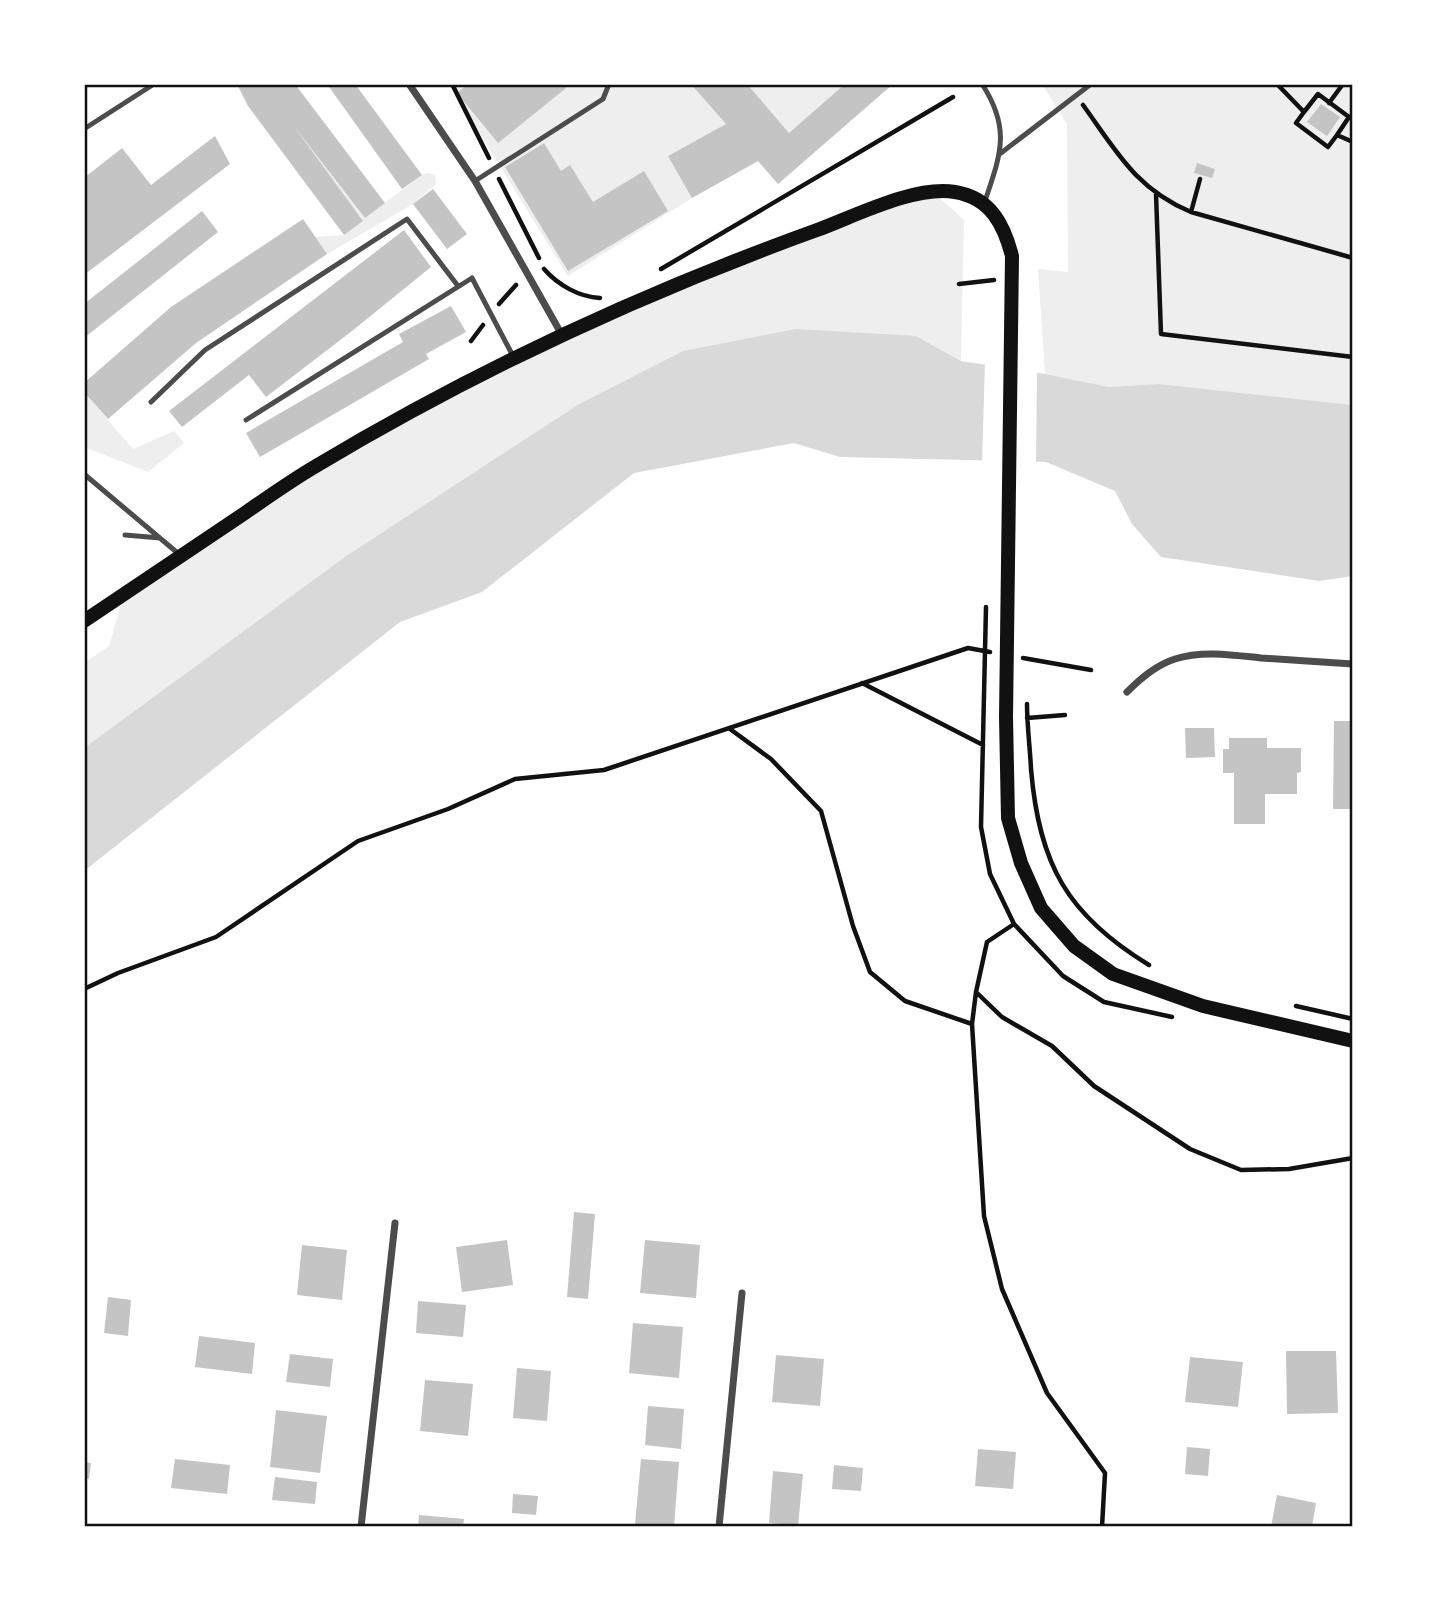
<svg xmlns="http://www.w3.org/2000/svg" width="1437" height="1611" font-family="Georgia,serif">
<rect width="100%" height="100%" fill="#fff"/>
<!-- green -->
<path fill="#eee" d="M 458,84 L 893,84 L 778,184 L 758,161 L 692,198 L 568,276 L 452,89 Z
M 1042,84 L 1353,84 L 1353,405 L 1159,384 L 1109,387 L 1045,374 L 1038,269 L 1068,272 L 1067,124 Z
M 268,92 L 365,218 L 422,175 L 427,173 L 435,175 L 436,184 L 413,204 L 327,254 L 315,237 L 344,235 L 363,221 Z
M 933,192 L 964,220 L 961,361 L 916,336 L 683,351 L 579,404 L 346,556 L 84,748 L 84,663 L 109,646 L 124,594 L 316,466 L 650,298 Z
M 84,392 L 133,449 L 174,431 L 184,443 L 148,472 L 84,447 Z"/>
<!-- water -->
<path fill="#d9d9d9" d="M 796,329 L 916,336 L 961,361 L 1045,374 L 1109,387 L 1159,384 L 1353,405 L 1353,576 L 1319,581 L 1161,557 L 1132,524 L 1115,491 L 1046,462 L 840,457 L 794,443 L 634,473 L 482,592 L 400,622 L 84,871 L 84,748 L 346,556 L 579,404 L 683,351 Z"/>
<!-- pier -->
<path fill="#fff" d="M 985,361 L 1037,369 L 1036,465 L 982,465 Z"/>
<!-- building -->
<path fill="#c4c4c4" d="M 237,84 L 295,84 L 385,203 L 365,218 L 293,125 L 363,221 L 344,235 L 248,106 Z
M 327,84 L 355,84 L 422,175 L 402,189 Z
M 468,84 L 563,84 L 566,88 L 498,143 L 457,93 Z
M 691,84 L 747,84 L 789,133 L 845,84 L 893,84 L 778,184 L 758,161 L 692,198 L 668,156 L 726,124 Z
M 1321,104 L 1340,117 L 1327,136 L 1307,122 Z
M 215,136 L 230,164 L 84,275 L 84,178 L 122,148 L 151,185 Z
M 544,143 L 561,171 L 570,165 L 593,202 L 644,171 L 668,211 L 568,271 L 505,167 Z
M 1197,163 L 1215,169 L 1212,178 L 1194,173 Z
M 433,189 L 467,234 L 447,249 L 413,204 Z
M 202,211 L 218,232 L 84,338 L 84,304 Z
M 303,219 L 327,254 L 196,343 L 108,419 L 84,392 L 84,383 L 171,307 Z
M 404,230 L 431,267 L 352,331 L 266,397 L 249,375 L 182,427 L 169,411 Z
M 451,306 L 466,332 L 426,354 L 429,359 L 260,457 L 246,433 L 403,342 L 399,334 Z
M 1334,721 L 1353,721 L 1353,809 L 1333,809 Z
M 1185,728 L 1214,728 L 1215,757 L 1186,758 Z
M 1229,738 L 1267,738 L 1267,748 L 1301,748 L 1301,772 L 1297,773 L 1297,794 L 1265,794 L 1265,824 L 1234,824 L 1234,773 L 1223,773 L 1223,749 L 1229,749 Z
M 574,1212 L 595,1214 L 588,1299 L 567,1297 Z
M 507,1240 L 513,1285 L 462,1292 L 456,1247 Z
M 645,1240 L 700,1245 L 696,1298 L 640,1293 Z
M 302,1245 L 347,1250 L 342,1300 L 297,1295 Z
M 108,1297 L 131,1300 L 128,1336 L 104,1333 Z
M 418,1301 L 466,1305 L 463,1337 L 416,1333 Z
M 633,1323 L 683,1327 L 679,1378 L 629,1373 Z
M 199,1336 L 255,1343 L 252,1374 L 195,1367 Z
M 1286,1351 L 1336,1351 L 1338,1413 L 1287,1414 Z
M 290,1354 L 333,1359 L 330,1387 L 286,1382 Z
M 776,1355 L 824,1359 L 820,1406 L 772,1402 Z
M 1190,1357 L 1243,1362 L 1238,1407 L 1185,1402 Z
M 517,1368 L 551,1371 L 547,1421 L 513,1418 Z
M 425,1380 L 473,1384 L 468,1436 L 420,1431 Z
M 648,1406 L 684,1409 L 681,1449 L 645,1445 Z
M 276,1410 L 327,1416 L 320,1473 L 270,1467 Z
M 1187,1447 L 1210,1449 L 1208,1476 L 1185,1474 Z
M 978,1449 L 1016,1452 L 1013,1489 L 975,1486 Z
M 175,1459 L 230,1465 L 227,1494 L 171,1488 Z
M 641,1459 L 679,1462 L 674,1527 L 635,1524 Z
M 84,1462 L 91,1463 L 89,1479 L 84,1478 Z
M 834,1465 L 863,1468 L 861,1491 L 832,1489 Z
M 773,1471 L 803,1474 L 798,1526 L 769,1523 Z
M 275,1477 L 317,1482 L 315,1504 L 272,1500 Z
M 513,1494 L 538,1496 L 536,1515 L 512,1513 Z
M 1277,1495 L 1316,1503 L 1312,1527 L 1271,1527 Z
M 419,1515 L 464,1519 L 463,1527 L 418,1527 Z"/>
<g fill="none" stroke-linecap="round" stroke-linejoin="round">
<!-- path -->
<path stroke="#111" stroke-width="4.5" d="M 452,84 L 489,158
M 1277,84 L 1304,112 L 1318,94 L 1349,117 L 1337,135 L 1353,142
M 1329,103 L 1343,84
M 1083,105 C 1117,152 1136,189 1191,212 L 1353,258
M 1304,112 L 1296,123 L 1328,147 L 1337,135
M 499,179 L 539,258
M 1156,194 L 1161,334 L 1353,357
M 1191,212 L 1200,179
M 544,269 C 558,285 579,297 600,298
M 661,269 L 953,97
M 959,284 L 994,280
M 499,304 L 516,285
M 471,341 L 483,325
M 986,607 L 981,827 L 990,874 L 1014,924 L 1063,976 L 1104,1002 L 1172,1017
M 1023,658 L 1091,670
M 862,683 L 983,745
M 1027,704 C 1027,726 1030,747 1031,769 C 1039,864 1067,915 1149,965
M 1027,718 L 1065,715
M 730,729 L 771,759 L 821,811 L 853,926 L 870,972 L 905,1001 L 972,1024
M 1014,924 L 987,942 L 976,992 L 972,1024 L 984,1216 L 1002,1289 L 1047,1393 L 1105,1473 L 1102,1527
M 84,989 L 118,973 L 216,937 L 358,841 L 448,809 L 515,779 L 604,770 L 968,648 L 990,652
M 976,992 L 1002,1017 L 1052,1046 L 1094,1086 L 1190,1149 L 1241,1170 L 1289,1169 L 1353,1158
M 1296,1006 L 1353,1019"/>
<!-- service -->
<path stroke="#4c4c4c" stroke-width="5" d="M 982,84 C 1012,130 1000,156 984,204
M 84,85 L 85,84
M 84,129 L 154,84
M 1001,153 L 1091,84
M 475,181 L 603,99 L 609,84
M 151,402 L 205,350 L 407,219 L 458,286
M 246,420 L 472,278 L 513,356
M 84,474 L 180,555
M 125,535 L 160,538"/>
<!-- minor -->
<path stroke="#4c4c4c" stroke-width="7" d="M 409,84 L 475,181 L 562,335
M 1127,692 C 1141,678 1156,665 1175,659 C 1202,650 1234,655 1261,658 C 1292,660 1322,662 1353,664
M 361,1527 L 395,1223
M 719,1527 L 742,1293"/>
<!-- secondary -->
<path stroke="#111" stroke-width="14" d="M 84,621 C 137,585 191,549 245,513 C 268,497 292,480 316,466 C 473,372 645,292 817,230 C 855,216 915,185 955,192 C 991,198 1004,225 1012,256 L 1006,717 L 1008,818 L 1021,863 L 1041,908 L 1074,946 L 1113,974 L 1203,1006 L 1353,1041"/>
</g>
<!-- border -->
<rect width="1437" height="1611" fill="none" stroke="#ffffff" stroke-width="172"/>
<rect x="86" y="86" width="1265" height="1439" fill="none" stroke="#111" stroke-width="2.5"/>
</svg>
